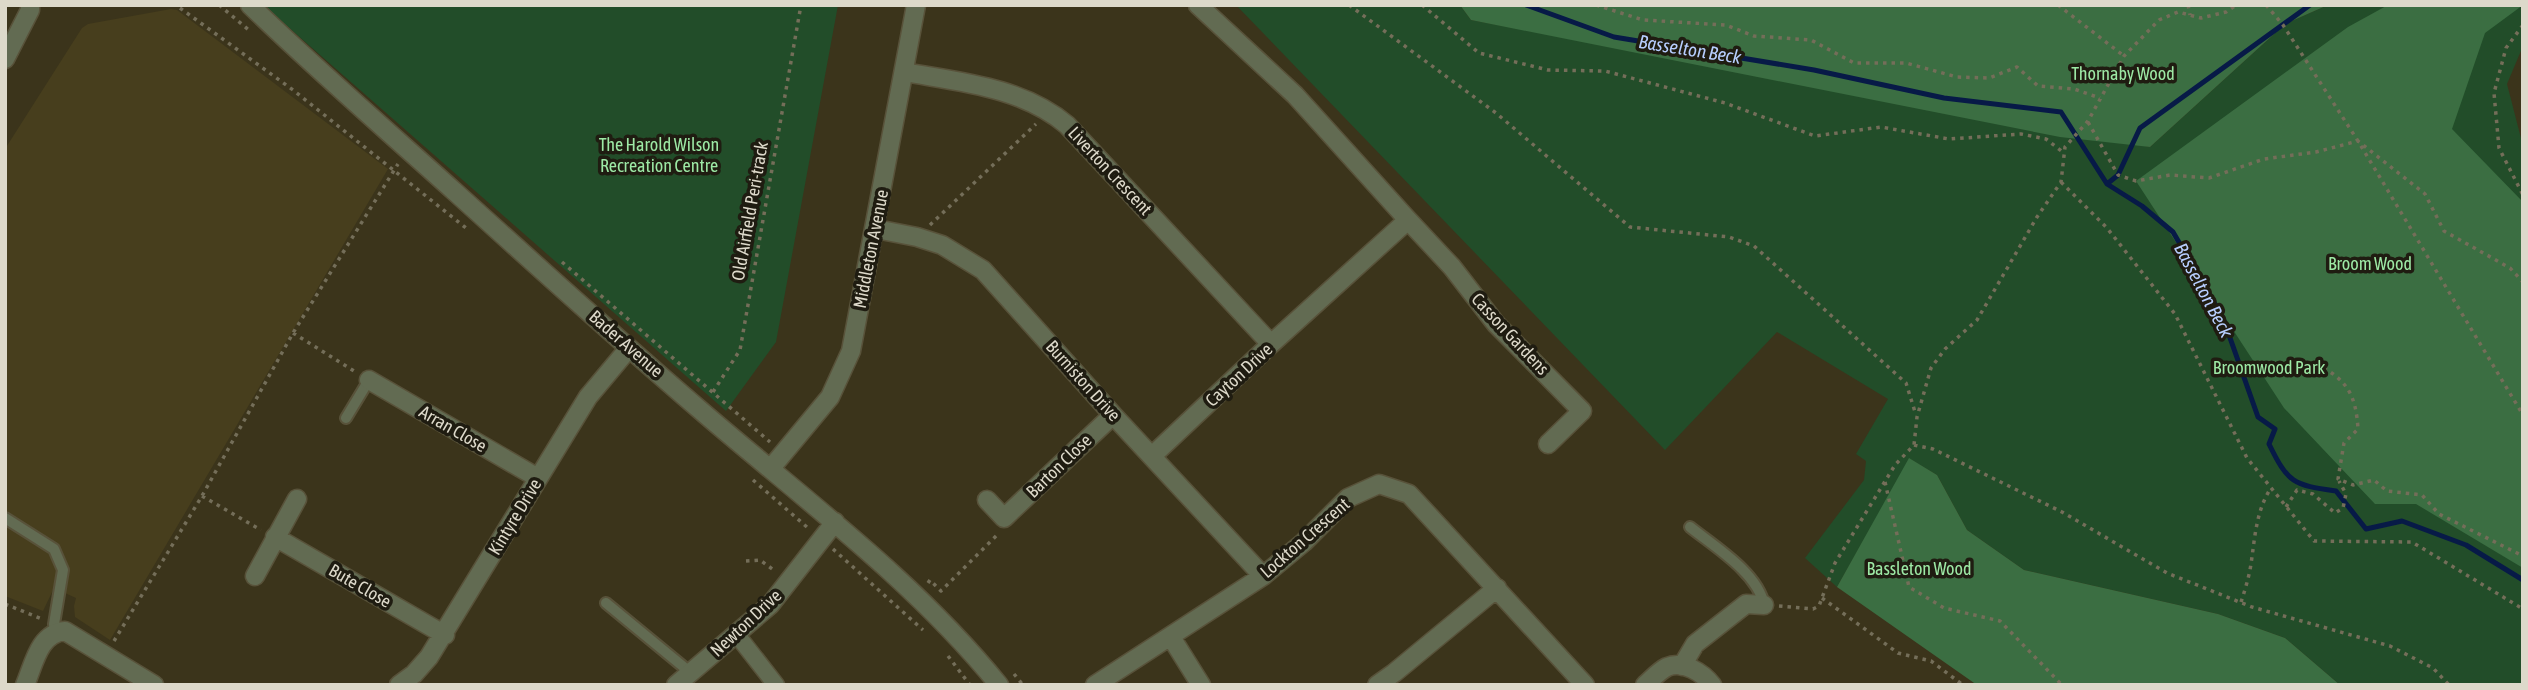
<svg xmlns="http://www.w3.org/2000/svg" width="2528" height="690" font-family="'Asap Condensed',sans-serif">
<rect width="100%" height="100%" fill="#3b341b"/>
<!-- built -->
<path fill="#473e1d" d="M 171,9 L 177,10 L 388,169 L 110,640 L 75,617 L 74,606 L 76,598 L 54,588 L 43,611 L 5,596 L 5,149 L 82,28 L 88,24 Z"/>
<!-- green -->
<path fill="#224d29" d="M 263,5 L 838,5 L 776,342 L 726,411 Z
M 1236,5 L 1460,5 L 1471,20 L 2150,147 L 2285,24 L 2328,5 L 2523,5 L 2523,46 L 2507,84 L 2523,146 L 2523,685 L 2340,685 L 2285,638 L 2218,614 L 2024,570 L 1967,530 L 1937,475 L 1910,459 L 1837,587 L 1805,558 L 1864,480 L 1866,461 L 1856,454 L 1888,399 L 1777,332 L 1665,450 Z"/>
<!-- forest -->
<path fill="#3b6e42" d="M 1460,5 L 2328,5 L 2285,24 L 2150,147 L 2060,137 L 1471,20 Z
M 2388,5 L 2523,5 L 2485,33 L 2452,129 L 2523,202 L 2523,568 L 2416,504 L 2375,504 L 2284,408 L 2136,181 L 2348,27 Z
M 1909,458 L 1937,475 L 1967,530 L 2024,570 L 2218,614 L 2285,638 L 2340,685 L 1977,685 L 1837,587 Z"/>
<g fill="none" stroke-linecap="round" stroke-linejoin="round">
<!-- stream -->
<path stroke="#071a47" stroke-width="5" d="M 1526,5 L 1614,37 L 1814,70 L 1944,98 L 2061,112 L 2107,184 L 2142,206 L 2173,232 L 2223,318 L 2258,417 L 2275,429 L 2269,444 C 2288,483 2293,485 2336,491 L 2366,529 L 2402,521 L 2466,545 L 2523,580
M 2107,184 L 2118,175 L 2140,128 L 2310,5"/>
<defs>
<path id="service" d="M 346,418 L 369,380
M 5,518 L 54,549 L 63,570 L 54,624 L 55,632
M 1690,527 C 1715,547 1758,573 1764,605
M 606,603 L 691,673"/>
<path id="pedestrian" d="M 737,635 L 776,685"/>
<path id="minor" d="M 250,5 C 316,69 385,129 454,191 C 535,264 616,338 699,409 C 802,498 913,579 999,685
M 1198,5 L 1295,95 L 1408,220
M 904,72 C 960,82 1022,87 1067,125 L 1271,344
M 876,229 L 917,237 L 942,245 L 983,270 L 1113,415 L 1263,576
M 369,380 L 538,478
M 1152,456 L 1271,344 L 1408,220 L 1452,267 L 1496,324 L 1582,411 L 1548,444
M 771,468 L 830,397 L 851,351 L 916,5
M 987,500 L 1004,518 L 1113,415
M 275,537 L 445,635
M 255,576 L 297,499
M 1171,637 L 1201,685
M 1682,666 L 1695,644 L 1746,604 L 1764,605
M 25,685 C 34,664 39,633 65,631 L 154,685
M 399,685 L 414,674 L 429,657 L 588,397 L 629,348
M 676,685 L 770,605 L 835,522
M 1095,685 L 1263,576 L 1304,542 L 1348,498 L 1379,484 L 1409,494 L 1585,685
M 1377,685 L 1394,673 L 1497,588
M 1645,685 C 1652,679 1659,671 1667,667 C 1683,660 1703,673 1712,685"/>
<path id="tertiary" d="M 5,59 L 30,10 L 30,5"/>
</defs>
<!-- service casing -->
<use href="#service" stroke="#58523a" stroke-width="14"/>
<!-- pedestrian casing -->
<use href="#pedestrian" stroke="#58523a" stroke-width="19"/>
<!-- minor casing -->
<use href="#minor" stroke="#58523a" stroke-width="21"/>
<!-- tertiary casing -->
<use href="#tertiary" stroke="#58523a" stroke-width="21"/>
<!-- path -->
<path stroke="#746e59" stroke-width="3.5" stroke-dasharray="3.5 5" stroke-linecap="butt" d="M 219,5 L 250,31
M 1349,5 L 1496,113 L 1630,227 L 1729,237 L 1754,246 L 1906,383 L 1916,415
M 1422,5 L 1479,53 L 1548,70 L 1605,71 L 1725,103 L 1815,136 L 1881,127 L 1949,139 L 2021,134 L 2046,139 L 2064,153
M 1596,5 L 1643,20 L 1726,25 L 1754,36 L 1811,40 L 1854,63 L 1906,63 L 1957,77 L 1989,78 L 2017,67 L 2038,86 L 2074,89 L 2100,98
M 2058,5 L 2124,56
M 2188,5 L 2190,15
M 2266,5 L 2283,25 L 2358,141 L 2523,415
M 180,8 L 293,90 L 466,228
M 2523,25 L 2506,48 L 2494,93 L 2499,148 L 2523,195
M 2088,122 L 2118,175 L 2136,181 L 2170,175 L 2209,178 L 2264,159 L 2316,152 L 2358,141 L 2425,194 L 2444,231 L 2510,268 L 2523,282
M 2061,182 L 2107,228 L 2175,314 L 2247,458 L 2314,541 L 2412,542 L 2523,609
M 930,225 L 1036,124
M 562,262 L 770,442
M 293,333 L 354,371
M 2316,364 C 2347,379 2356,395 2358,429 L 2344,443 L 2338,479 L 2353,485 L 2374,480 L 2387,491 L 2422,495 L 2439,514 L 2523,556
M 713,392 L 740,350 L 801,5
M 1914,445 L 1933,449 L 2062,512 L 2167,573 L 2252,607 L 2390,646 L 2433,668 L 2449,685
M 753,480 L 808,528
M 1885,482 L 1909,587 L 1944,608 L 2000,621 L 2062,685
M 202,496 L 261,530
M 2286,507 L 2297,490 L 2313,494 L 2335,513 L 2343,508 L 2346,494 L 2339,481
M 833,549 L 923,630
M 746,561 L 760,560 L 775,571
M 928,583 L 930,580 L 941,591 L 999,533
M 1822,598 L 1898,653 L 1931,661 L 1963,685
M 2241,602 C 2245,590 2249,577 2251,564 C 2255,537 2256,511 2271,488
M 5,604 L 42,619
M 1779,606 L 1813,609 L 1819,606 L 1835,563 L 1895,465 L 1914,445 L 1917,417 L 1931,368 L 1945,349 L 1977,320 L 2037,217 L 2061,182 L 2065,147 L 2088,121 L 2124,56 L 2159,20 L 2178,12 L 2201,18 L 2226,12 L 2236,5
M 114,641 L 202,496 L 293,333 L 398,164
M 948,656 L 970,685
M 1014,674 L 1023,685"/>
<!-- service -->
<use href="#service" stroke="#626b52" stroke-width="10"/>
<!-- pedestrian -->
<use href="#pedestrian" stroke="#626b52" stroke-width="16"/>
<!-- minor -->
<use href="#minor" stroke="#626b52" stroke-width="18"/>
<!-- tertiary -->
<use href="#tertiary" stroke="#626b52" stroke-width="18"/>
</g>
<g text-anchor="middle" stroke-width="7" stroke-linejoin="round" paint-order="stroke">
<!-- park labels -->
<g font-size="18" fill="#9de9a5" stroke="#1f1c11">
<text x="2123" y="80">Thornaby Wood</text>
<text x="659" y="151">The Harold Wilson<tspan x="659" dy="21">Recreation Centre</tspan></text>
<text x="2370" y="270">Broom Wood</text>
<text x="2269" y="374">Broomwood Park</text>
<text x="1919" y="575">Bassleton Wood</text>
</g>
<!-- street labels -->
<g font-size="18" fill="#ddd9ca" stroke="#1f1c11">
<text transform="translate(1110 171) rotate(47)" y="6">Liverton Crescent</text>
<text transform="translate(750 211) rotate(-80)" y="6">Old Airfield Peri-track</text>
<text transform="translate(871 249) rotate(-79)" y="6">Middleton Avenue</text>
<text transform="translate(1510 334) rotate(47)" y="6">Casson Gardens</text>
<text transform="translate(626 344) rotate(41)" y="6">Bader Avenue</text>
<text transform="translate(1239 375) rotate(-43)" y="6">Cayton Drive</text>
<text transform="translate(1083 381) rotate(48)" y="6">Burniston Drive</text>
<text transform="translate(453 429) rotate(30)" y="6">Arran Close</text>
<text transform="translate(1059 466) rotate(-44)" y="6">Barton Close</text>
<text transform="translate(515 517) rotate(-59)" y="6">Kintyre Drive</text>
<text transform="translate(1305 538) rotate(-41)" y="6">Lockton Crescent</text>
<text transform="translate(360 586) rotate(30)" y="6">Bute Close</text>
<text transform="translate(746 623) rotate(-43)" y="6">Newton Drive</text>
</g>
<!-- water labels -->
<g font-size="19" font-style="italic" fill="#b7cefe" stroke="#1f1c11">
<text transform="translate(1690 49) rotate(9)" y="7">Basselton Beck</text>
<text transform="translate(2204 290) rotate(62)" y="7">Basselton Beck</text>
</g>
</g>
<!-- border -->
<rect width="2528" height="690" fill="none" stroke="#ddd9ca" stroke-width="14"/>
</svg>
